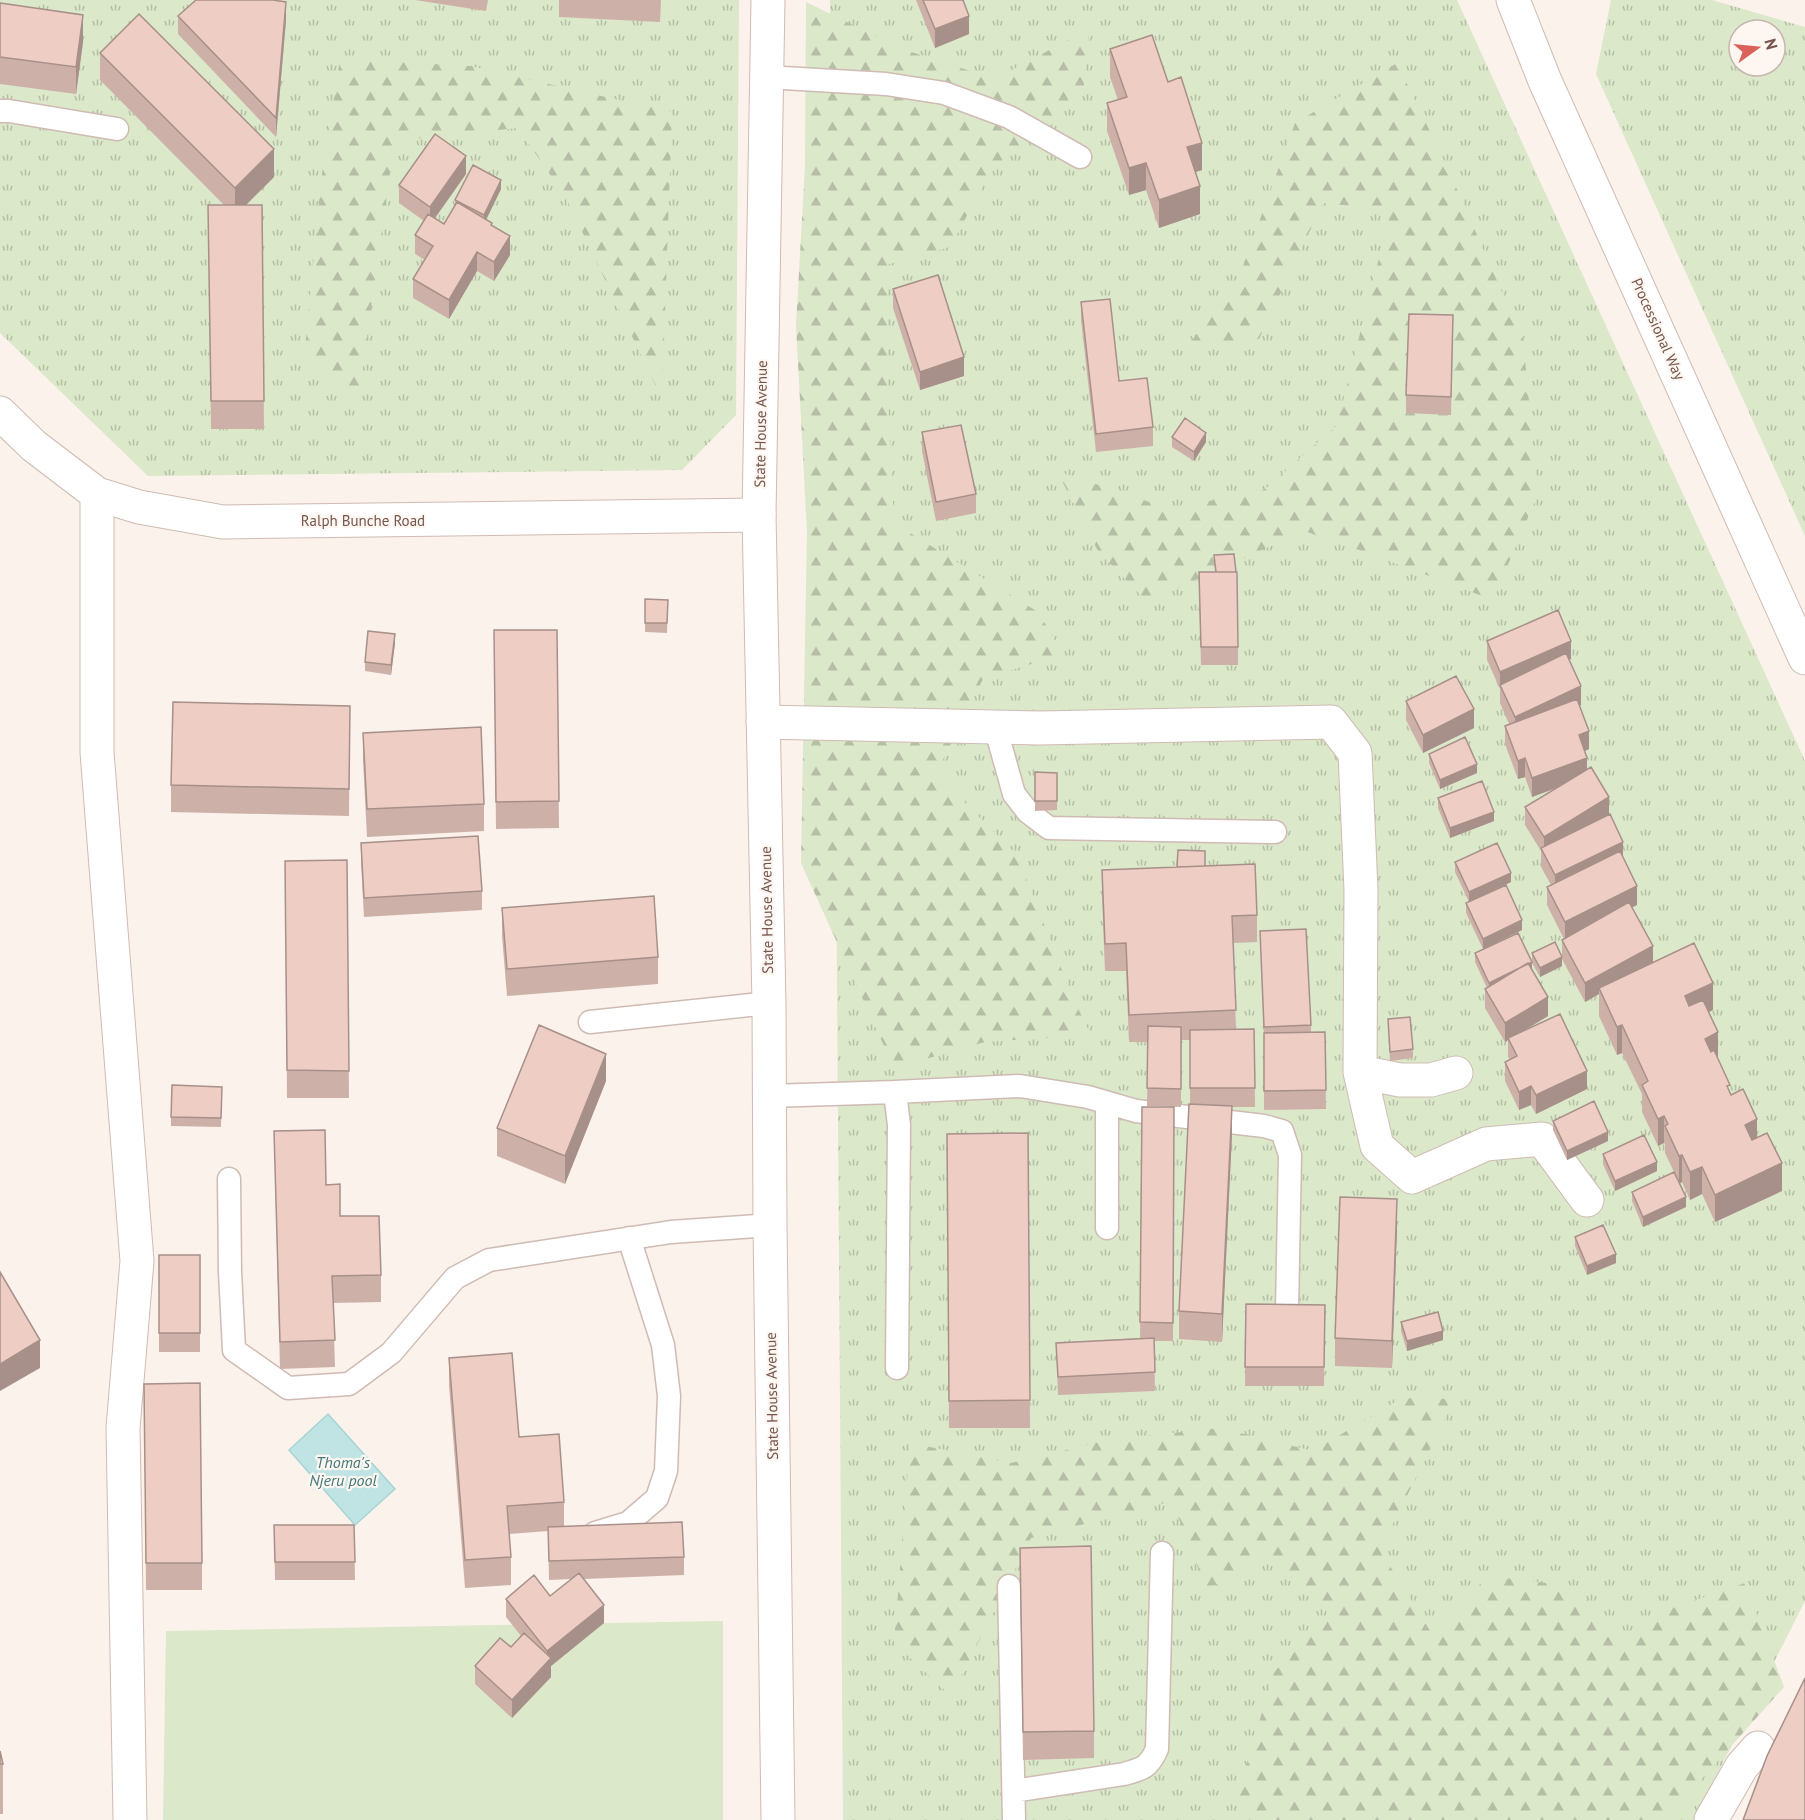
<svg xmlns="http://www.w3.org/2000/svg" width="1805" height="1820" font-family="'PT Sans',sans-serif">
<defs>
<pattern id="grass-tufts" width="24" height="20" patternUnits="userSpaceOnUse" patternTransform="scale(1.5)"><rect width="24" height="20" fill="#dbe8c9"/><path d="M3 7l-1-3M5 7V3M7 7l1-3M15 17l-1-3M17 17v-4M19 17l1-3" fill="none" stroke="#b6bfa6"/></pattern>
<pattern id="forest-firs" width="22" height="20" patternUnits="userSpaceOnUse" patternTransform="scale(1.5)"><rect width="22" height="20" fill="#dbe8c9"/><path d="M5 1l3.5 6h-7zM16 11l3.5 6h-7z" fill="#b6bfa6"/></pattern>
</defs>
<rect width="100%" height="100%" fill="#fbf2eb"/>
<!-- grass -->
<path fill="url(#grass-tufts)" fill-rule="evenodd" d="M 0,0 L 739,0 L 736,415 L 682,470 L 148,476 L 0,333 Z
M 830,0 L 1457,0 L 1805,761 L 1805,1601 L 1694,1820 L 843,1820 Z
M 1611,0 L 1712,0 L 1805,27 L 1805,536 L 1596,74 ZM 1739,30 L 1775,30 L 1775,66 L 1739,66 Z"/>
<!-- forest -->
<path fill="url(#forest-firs)" d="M 806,2 L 902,49 L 995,79 L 1089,29 L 1083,94 L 992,169 L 950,247 L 886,265 L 888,403 L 894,523 L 1038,612 L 1063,654 L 983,679 L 936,774 L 1017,855 L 1072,996 L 1091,1035 L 985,1042 L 894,1068 L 801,863 L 807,532 L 796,325 L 805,166 Z
M 340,59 L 470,66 L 672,112 L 662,399 L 566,198 L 518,128 L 394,141 L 358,403 L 304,359 L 321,181 Z
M 1397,63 L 1448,169 L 1523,340 L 1538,494 L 1493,600 L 1368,553 L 1304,531 L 1147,602 L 1098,551 L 1057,471 L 1170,509 L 1264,490 L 1337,425 L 1391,210 L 1323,203 L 1259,339 L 1185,350 L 1239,277 L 1295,123 Z
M 1402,1398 L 1455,1399 L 1380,1550 L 1432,1634 L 1488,1576 L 1579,1587 L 1618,1646 L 1661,1612 L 1745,1583 L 1784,1687 L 1665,1820 L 1271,1820 L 1235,1803 L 1274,1672 L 1333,1612 L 1260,1555 L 1207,1591 L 1172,1501 L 1031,1538 L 951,1696 L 894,1643 L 910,1443 L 1011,1463 L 1108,1440 L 1220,1428 L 1313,1451 Z"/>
<!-- garden -->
<path fill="#dbe8c9" d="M 723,1621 L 723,1820 L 163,1820 L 166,1631 Z"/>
<!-- water -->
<path fill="#c0e4e3" stroke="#a7d5d4" stroke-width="1.5" d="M 328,1414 L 395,1489 L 355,1525 L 289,1450 Z"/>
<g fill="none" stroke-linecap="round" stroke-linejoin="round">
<defs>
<path id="service" d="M 766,77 L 886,84 L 944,93 L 1009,117 L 1080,157
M 0,111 L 9,111 L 117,129
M 995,726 L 1014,794 L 1028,812 L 1049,828 L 1275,832
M 590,1022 L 769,1003
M 895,1092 L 1020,1086 L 1088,1097 L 1136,1111 L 1264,1126 L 1282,1131 L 1290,1155 L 1287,1311
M 770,1096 L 895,1092 L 899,1125 L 897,1368
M 1107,1103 L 1107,1228
M 229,1179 L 230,1272 L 234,1350 L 288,1388 L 349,1384 L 391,1353 L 455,1278 L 489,1260 L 671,1232 L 770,1225
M 595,1533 L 628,1523 L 657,1498 L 666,1471 L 669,1396 L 663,1345 L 629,1238
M 1009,1586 L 1014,1820
M 1014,1791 L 1124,1774 C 1143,1769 1149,1767 1157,1749 L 1162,1553"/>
<path id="minor" d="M 0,413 L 34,446 L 97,494 L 139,507 L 223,522 L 759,515
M 97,494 L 97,752 L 137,1261 L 123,1428 L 130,1820
M 763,722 L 1040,728 L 1331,722 L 1355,753 L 1361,890 L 1360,1072 L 1377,1146 L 1412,1177 L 1486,1144 L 1542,1139 L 1587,1200
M 1360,1072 L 1400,1080 L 1431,1080 L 1456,1073
M 1711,1820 L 1742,1766 L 1758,1748"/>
<path id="tertiary" d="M 1513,0 L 1545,81 L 1805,658"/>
<path id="secondary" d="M 768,0 L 759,515 L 769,1003 L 770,1225 L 778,1820"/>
</defs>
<!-- service casing -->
<use href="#service" stroke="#cfbbb3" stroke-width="25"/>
<!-- minor casing -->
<use href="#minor" stroke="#cfbbb3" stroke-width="35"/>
<!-- tertiary casing -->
<use href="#tertiary" stroke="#cfbbb3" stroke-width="35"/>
<!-- secondary casing -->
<use href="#secondary" stroke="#d1bab1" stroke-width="35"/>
<!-- service -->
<use href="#service" stroke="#fff" stroke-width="22"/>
<!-- minor -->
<use href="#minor" stroke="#fff" stroke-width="33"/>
<!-- tertiary -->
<use href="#tertiary" stroke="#fff" stroke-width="33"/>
<!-- secondary -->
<use href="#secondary" stroke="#fff" stroke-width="33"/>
</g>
<!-- wall -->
<path fill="#cdb1a9" d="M 415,0 L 488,0 L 486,11 Z
M 559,0 L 661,0 L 660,22 L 559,17 Z
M 916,0 L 963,0 L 969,34 L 935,48 Z
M 0,3 L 83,42 L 76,94 L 0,84 Z
M 178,16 L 286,20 L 276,137 L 178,34 Z
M 1110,49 L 1168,82 L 1202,170 L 1195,172 L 1200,214 L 1159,228 L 1146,190 L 1129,195 L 1107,131 L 1107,103 L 1118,100 L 1110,77 Z
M 100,53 L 274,177 L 245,205 L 262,205 L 264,429 L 211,429 L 208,205 L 224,205 L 100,80 Z
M 466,174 L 435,218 L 444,224 L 455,205 L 455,200 L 501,189 L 486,220 L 492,225 L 510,255 L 494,281 L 477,271 L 449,319 L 413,298 L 413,279 L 425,260 L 415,254 L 415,235 L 424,221 L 399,203 L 399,185 Z
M 893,289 L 964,376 L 920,390 L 893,308 Z
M 1081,302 L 1119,381 L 1153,427 L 1153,446 L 1096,452 L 1081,320 Z
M 1453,334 L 1451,415 L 1406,413 L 1406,395 Z
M 922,432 L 976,494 L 976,513 L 936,521 L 922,451 Z
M 1172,437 L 1206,442 L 1194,461 L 1172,447 Z
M 1214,555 L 1238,647 L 1238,665 L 1201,665 L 1199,591 L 1215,572 Z
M 645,599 L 668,600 L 667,633 L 645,632 Z
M 494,630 L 557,630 L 559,828 L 496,829 Z
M 1487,641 L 1571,659 L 1569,660 L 1581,705 L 1580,705 L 1589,749 L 1585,751 L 1587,769 L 1609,814 L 1637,905 L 1632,907 L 1653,963 L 1713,1010 L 1709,1012 L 1718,1060 L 1730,1094 L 1757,1137 L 1782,1191 L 1715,1222 L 1702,1194 L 1690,1200 L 1682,1182 L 1680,1183 L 1686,1207 L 1643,1227 L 1632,1201 L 1632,1192 L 1674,1172 L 1665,1153 L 1665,1144 L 1664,1143 L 1658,1146 L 1642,1112 L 1642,1094 L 1622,1053 L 1617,1055 L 1599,1016 L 1599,994 L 1585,1002 L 1562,959 L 1562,966 L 1540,977 L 1532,963 L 1532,953 L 1562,955 L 1562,940 L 1564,939 L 1547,905 L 1547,887 L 1551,885 L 1541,867 L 1541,851 L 1525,825 L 1525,807 L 1557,788 L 1532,797 L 1525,777 L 1518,779 L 1505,744 L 1505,726 L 1509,724 L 1500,703 L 1500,689 L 1487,660 Z
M 395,643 L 391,675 L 365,671 L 365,662 Z
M 1406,701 L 1474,728 L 1423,753 L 1406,720 Z
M 350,706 L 349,816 L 171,812 L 171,785 Z
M 363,733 L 484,804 L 484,831 L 367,837 L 363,760 Z
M 1429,754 L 1477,773 L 1440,789 L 1429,763 Z
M 1035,772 L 1057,773 L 1057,810 L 1035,811 Z
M 1438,798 L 1494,821 L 1450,838 L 1438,808 Z
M 361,843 L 482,891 L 482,910 L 364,917 L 361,862 Z
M 347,860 L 349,1098 L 287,1098 L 285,861 Z
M 1455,862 L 1511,882 L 1469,902 L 1455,872 Z
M 1205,866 L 1257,915 L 1257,942 L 1233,943 L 1236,1029 L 1254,1029 L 1255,1107 L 1232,1107 L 1232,1134 L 1222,1342 L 1179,1339 L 1179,1311 L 1190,1104 L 1190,1040 L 1181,1040 L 1181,1107 L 1147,1106 L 1148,1042 L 1129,1042 L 1126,971 L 1105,971 L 1102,897 L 1102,870 Z
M 1466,903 L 1522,930 L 1483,949 L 1466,913 Z
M 502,908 L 658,957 L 658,984 L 507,996 L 502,936 Z
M 1260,931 L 1311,1025 L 1311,1032 L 1325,1032 L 1326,1109 L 1264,1110 L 1264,1034 Z
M 1475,953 L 1532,970 L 1548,1016 L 1518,1034 L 1587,1089 L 1536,1114 L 1531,1105 L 1519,1110 L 1505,1081 L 1505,1062 L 1510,1060 L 1508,1057 L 1508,1040 L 1505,1042 L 1485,1008 L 1485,989 L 1487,988 L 1475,962 Z
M 1388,1019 L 1413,1049 L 1413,1058 L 1390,1061 Z
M 606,1081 L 565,1184 L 497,1156 L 497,1128 Z
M 222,1087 L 221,1127 L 171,1126 L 171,1117 Z
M 1142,1107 L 1174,1107 L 1173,1341 L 1154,1341 L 1155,1391 L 1058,1395 L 1056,1343 L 1140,1338 Z
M 1553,1121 L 1608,1141 L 1567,1160 L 1553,1130 Z
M 274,1131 L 326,1185 L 340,1216 L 381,1275 L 381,1302 L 333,1303 L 335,1367 L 280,1369 Z
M 1028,1133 L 1030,1428 L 949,1428 L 947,1134 Z
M 1603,1154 L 1657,1171 L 1615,1191 L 1603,1164 Z
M 1397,1227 L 1392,1368 L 1335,1366 L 1335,1338 Z
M 1575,1237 L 1616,1263 L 1587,1275 L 1575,1246 Z
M 159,1255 L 200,1255 L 200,1352 L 159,1352 Z
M 1246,1304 L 1325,1305 L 1324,1386 L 1245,1386 Z
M 1401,1322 L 1443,1340 L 1407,1351 L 1401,1331 Z
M 449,1358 L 519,1437 L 564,1502 L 564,1527 L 684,1557 L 684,1575 L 584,1579 L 604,1623 L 551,1666 L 551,1677 L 512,1718 L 475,1684 L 475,1666 L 511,1647 L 521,1636 L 506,1617 L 506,1599 L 550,1596 L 571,1579 L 549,1580 L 548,1531 L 509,1534 L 511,1557 L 511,1585 L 465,1588 L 449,1385 Z
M 144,1384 L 202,1563 L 202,1590 L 146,1590 Z
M 274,1525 L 354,1525 L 355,1580 L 275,1580 Z
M 1020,1575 L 1094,1731 L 1094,1758 L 1023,1760 Z
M 0,1751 L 3,1764 L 3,1814 L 0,1814 Z"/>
<!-- shaded-wall -->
<path fill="#a79089" d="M 286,2 L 286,20 L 276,137 L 276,118 Z
M 83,15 L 83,42 L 76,94 L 76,67 Z
M 969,16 L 969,34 L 935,48 L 935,29 Z
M 1202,143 L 1202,170 L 1187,175 L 1187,147 Z
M 274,149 L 274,177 L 235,216 L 235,188 Z
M 466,156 L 466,174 L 430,225 L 430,207 Z
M 1146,163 L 1146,190 L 1129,195 L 1129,168 Z
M 501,180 L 501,189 L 484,224 L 484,215 Z
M 1200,186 L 1200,214 L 1159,228 L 1159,200 Z
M 510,236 L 510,255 L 494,281 L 494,262 Z
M 477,252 L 477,271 L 449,319 L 449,300 Z
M 964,357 L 964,376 L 920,390 L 920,372 Z
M 1206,433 L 1206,442 L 1194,461 L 1194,452 Z
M 395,634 L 395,643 L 391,675 L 391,665 Z
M 1571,641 L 1571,659 L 1502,690 L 1500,686 L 1500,672 Z
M 1581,686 L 1581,705 L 1515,736 L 1515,717 Z
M 1474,709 L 1474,728 L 1423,753 L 1423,735 Z
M 1589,731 L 1589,749 L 1579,754 L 1579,735 Z
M 1525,758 L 1525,777 L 1518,779 L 1518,761 Z
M 1587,758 L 1587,776 L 1532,797 L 1532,778 Z
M 1477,764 L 1477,773 L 1440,789 L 1440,780 Z
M 1609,797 L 1609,816 L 1544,853 L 1544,837 Z
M 1494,812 L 1494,821 L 1450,838 L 1450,828 Z
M 1623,842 L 1623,860 L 1555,893 L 1555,875 Z
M 1511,873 L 1511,882 L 1469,902 L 1469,892 Z
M 1637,886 L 1637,905 L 1565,940 L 1565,922 Z
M 1522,920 L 1522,930 L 1483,949 L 1483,939 Z
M 1653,946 L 1653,964 L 1599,988 L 1599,994 L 1585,1002 L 1585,983 Z
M 1562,957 L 1562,966 L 1540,977 L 1540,968 Z
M 1532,962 L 1532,972 L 1489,992 L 1489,983 Z
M 1713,983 L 1713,1010 L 1685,1023 L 1685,996 Z
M 1548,997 L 1548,1016 L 1505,1042 L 1505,1023 Z
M 1622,1025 L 1622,1053 L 1617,1055 L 1617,1027 Z
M 1718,1032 L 1718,1060 L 1705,1066 L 1705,1039 Z
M 606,1054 L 606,1081 L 565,1184 L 565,1156 Z
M 1587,1071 L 1587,1089 L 1536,1114 L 1536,1095 Z
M 1531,1086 L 1531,1105 L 1519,1110 L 1519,1092 Z
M 1232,1106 L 1232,1134 L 1222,1342 L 1222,1314 Z
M 1664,1116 L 1664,1143 L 1658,1146 L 1658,1119 Z
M 1757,1119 L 1757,1146 L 1745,1152 L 1745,1125 Z
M 1608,1132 L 1608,1141 L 1567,1160 L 1567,1151 Z
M 1682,1155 L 1682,1182 L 1679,1184 L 1679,1156 Z
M 1657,1162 L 1657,1171 L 1615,1191 L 1615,1181 Z
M 1782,1163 L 1782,1191 L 1715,1222 L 1715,1195 Z
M 1702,1167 L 1702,1194 L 1690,1200 L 1690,1172 Z
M 1686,1197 L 1686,1207 L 1643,1227 L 1643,1217 Z
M 1397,1199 L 1397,1227 L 1392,1368 L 1392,1341 Z
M 1616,1254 L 1616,1263 L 1587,1275 L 1587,1266 Z
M 1443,1331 L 1443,1340 L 1407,1351 L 1407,1341 Z
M 40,1340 L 40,1368 L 0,1391 L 0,1364 Z
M 604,1605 L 604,1623 L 551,1666 L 551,1677 L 512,1718 L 512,1700 L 547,1662 L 547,1651 Z"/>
<!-- building -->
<path fill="#eecec4" stroke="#a79089" stroke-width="1.5" d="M 196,0 L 273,0 L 286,2 L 276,118 L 178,16 Z
M 923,0 L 963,0 L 969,16 L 935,29 Z
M 0,3 L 83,15 L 76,67 L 0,57 Z
M 139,14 L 274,149 L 235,188 L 100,53 Z
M 1152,35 L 1168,82 L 1181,77 L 1202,143 L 1187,147 L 1200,186 L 1159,200 L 1146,163 L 1129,168 L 1107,103 L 1127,97 L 1110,49 Z
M 435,134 L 466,156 L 430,207 L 399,185 Z
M 473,165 L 501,180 L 484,215 L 455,200 Z
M 457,202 L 492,223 L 491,225 L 510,236 L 494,262 L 477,252 L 449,300 L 413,279 L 433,246 L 415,235 L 428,214 L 444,224 Z
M 208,205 L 262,205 L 264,401 L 211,401 Z
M 938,275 L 964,357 L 920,372 L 893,289 Z
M 1110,299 L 1119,381 L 1147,378 L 1153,427 L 1096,434 L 1081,302 Z
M 1409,314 L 1453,315 L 1451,397 L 1406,395 Z
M 1185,418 L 1206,433 L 1194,452 L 1172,437 Z
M 961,425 L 976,494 L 936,502 L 922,432 Z
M 1234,554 L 1236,572 L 1216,572 L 1214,555 Z
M 1199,572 L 1237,572 L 1238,647 L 1201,647 Z
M 645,599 L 668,600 L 667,623 L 645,623 Z
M 1558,610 L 1571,641 L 1500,672 L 1487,641 Z
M 494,630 L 557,630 L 559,801 L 496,802 Z
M 368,631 L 395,634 L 391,665 L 365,662 Z
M 1566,653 L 1581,686 L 1515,717 L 1500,685 Z
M 1456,676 L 1474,709 L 1423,735 L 1406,701 Z
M 1577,699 L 1589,731 L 1579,735 L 1587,758 L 1532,778 L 1525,758 L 1518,761 L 1505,726 Z
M 173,702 L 350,706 L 349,789 L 171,785 Z
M 481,727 L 484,804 L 367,809 L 363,733 Z
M 1465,737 L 1477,764 L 1440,780 L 1429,754 Z
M 1591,767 L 1609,797 L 1544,837 L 1525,807 Z
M 1035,772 L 1057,773 L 1057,801 L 1035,801 Z
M 1482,781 L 1494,812 L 1450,828 L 1438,798 Z
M 1610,814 L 1623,842 L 1555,875 L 1541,848 Z
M 478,836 L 482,891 L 364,898 L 361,843 Z
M 1497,843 L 1511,873 L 1469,892 L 1455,862 Z
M 1178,850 L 1205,851 L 1205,866 L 1177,867 Z
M 1620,851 L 1637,886 L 1565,922 L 1547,887 Z
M 347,860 L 349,1071 L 287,1070 L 285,861 Z
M 1255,864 L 1257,915 L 1232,916 L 1236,1010 L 1129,1015 L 1126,943 L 1105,944 L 1102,870 Z
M 1506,885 L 1522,920 L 1483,939 L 1466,903 Z
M 654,896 L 658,957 L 507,969 L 502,908 Z
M 1629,902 L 1653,946 L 1585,983 L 1562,940 Z
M 1306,929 L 1311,1025 L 1264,1027 L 1260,931 Z
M 1518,933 L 1532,962 L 1489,983 L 1475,953 Z
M 1555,942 L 1562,957 L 1540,968 L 1532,953 Z
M 1694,943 L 1713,983 L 1685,996 L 1689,1006 L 1703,1000 L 1718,1032 L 1705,1039 L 1711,1052 L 1714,1050 L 1730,1085 L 1727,1086 L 1731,1095 L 1743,1089 L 1757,1119 L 1745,1125 L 1752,1140 L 1767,1133 L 1782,1163 L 1715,1195 L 1702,1167 L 1690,1172 L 1682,1155 L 1679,1156 L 1665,1126 L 1668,1124 L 1664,1116 L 1658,1119 L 1642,1085 L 1648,1081 L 1622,1025 L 1617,1027 L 1599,988 Z
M 1528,963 L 1548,997 L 1505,1023 L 1485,989 Z
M 1560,1014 L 1587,1071 L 1536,1095 L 1531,1086 L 1519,1092 L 1505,1062 L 1517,1056 L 1508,1038 Z
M 1410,1017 L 1413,1049 L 1390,1052 L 1388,1019 Z
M 539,1025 L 606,1054 L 565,1156 L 497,1128 Z
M 1148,1026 L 1181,1027 L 1181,1089 L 1147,1088 Z
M 1254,1029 L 1255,1088 L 1190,1088 L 1190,1030 Z
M 1325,1032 L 1326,1090 L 1264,1091 L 1264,1033 Z
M 172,1085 L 222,1087 L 221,1118 L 171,1117 Z
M 1594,1101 L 1608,1132 L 1567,1151 L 1553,1121 Z
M 1189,1104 L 1232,1106 L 1222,1314 L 1179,1311 Z
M 1142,1107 L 1174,1107 L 1173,1323 L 1140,1322 Z
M 325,1130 L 326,1185 L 340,1184 L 340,1216 L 379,1216 L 381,1275 L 332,1276 L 335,1340 L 280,1342 L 274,1131 Z
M 1028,1133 L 1030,1400 L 949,1401 L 947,1134 Z
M 1644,1135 L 1657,1162 L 1615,1181 L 1603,1154 Z
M 1674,1172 L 1686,1197 L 1643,1217 L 1632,1192 Z
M 1340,1197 L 1397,1199 L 1392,1341 L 1335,1338 Z
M 1603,1225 L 1616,1254 L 1587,1266 L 1575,1237 Z
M 159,1255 L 200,1255 L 200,1333 L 159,1333 Z
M 0,1272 L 40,1340 L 0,1364 Z
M 1246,1304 L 1325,1305 L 1324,1367 L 1245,1367 Z
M 1438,1312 L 1443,1331 L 1407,1341 L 1401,1322 Z
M 1154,1338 L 1155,1372 L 1058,1377 L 1056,1343 Z
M 512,1353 L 519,1437 L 559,1434 L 564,1502 L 507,1506 L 511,1557 L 465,1560 L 449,1358 Z
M 200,1383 L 202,1563 L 146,1563 L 144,1384 Z
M 682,1522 L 684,1557 L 549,1561 L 548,1527 Z
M 274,1525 L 354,1525 L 355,1562 L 275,1562 Z
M 1091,1546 L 1094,1731 L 1023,1732 L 1020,1548 Z
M 579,1573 L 604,1605 L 547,1651 L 506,1599 L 534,1575 L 550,1596 Z
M 524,1633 L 551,1658 L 512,1700 L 475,1666 L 500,1638 L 511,1647 Z
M 1805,1678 L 1805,1820 L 1743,1820 L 1767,1756 Z
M 0,1751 L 3,1764 L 0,1764 Z"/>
<g text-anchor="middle" stroke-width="4.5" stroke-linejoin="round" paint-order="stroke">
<!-- street labels -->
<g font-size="15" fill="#74564f" stroke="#fef7f1">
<text transform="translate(1658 329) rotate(66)" y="5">Processional Way</text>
<text transform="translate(761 424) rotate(-89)" y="5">State House Avenue</text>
<text x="363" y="526">Ralph Bunche Road</text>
<text transform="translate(767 910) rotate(-91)" y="5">State House Avenue</text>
<text transform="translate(772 1396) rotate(-91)" y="5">State House Avenue</text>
</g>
<!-- water labels -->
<g font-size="16" font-style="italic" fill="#447878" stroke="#fef7f1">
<text x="343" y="1468">Thoma's<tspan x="343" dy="18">Njeru pool</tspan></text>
</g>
</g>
<!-- north arrow -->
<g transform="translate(1757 48) rotate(75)"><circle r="28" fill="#fef7f1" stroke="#c7b7b0" stroke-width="1.5"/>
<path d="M0-4.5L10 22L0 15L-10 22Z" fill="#da625a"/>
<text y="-9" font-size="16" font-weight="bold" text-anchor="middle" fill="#74564f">N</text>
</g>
</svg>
